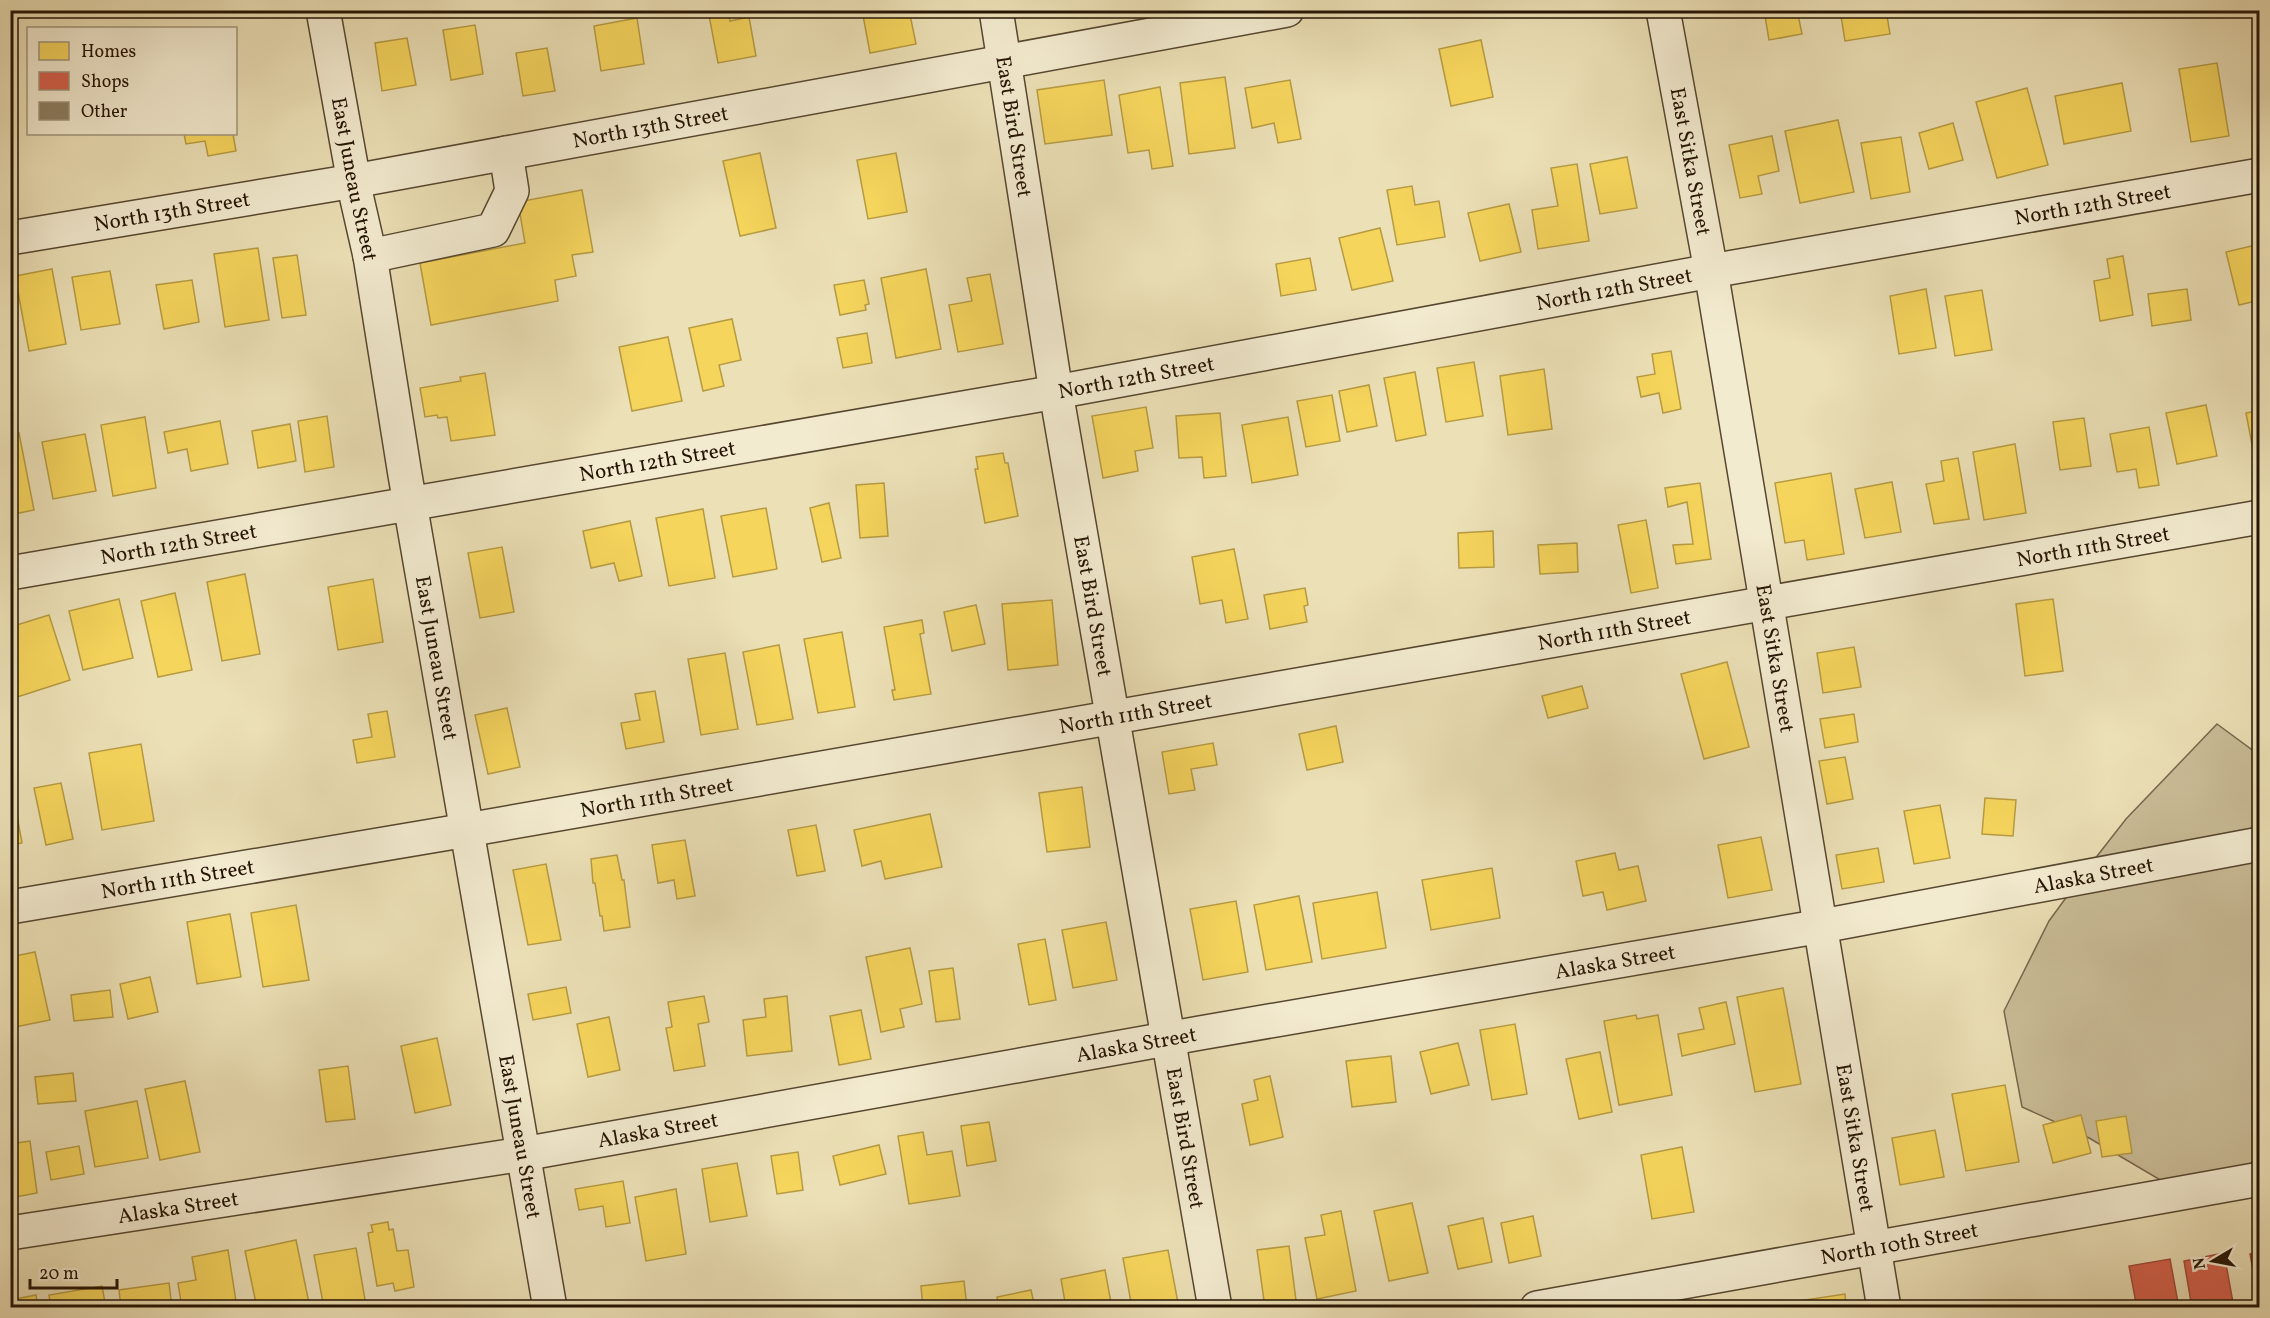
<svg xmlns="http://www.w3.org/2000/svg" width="2270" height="1318" font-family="Vollkorn,serif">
<rect width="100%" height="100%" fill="#ece0b6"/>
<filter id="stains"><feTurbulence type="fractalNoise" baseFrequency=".00333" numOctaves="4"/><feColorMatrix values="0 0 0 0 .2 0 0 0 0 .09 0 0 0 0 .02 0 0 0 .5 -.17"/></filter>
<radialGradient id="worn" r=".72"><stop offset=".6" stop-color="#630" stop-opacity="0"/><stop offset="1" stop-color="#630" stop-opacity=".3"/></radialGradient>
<!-- green -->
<path fill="#cabd98" stroke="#78684e" stroke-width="1.5" d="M 2217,724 L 2259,755 L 2259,829 L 2094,860 L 2126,819 Z
M 2259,859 L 2259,1164 L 2162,1181 L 2084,1135 L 2022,1107 L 2004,1011 L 2049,921 L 2068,895 Z"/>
<!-- homes -->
<path fill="#f6d55c" stroke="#b79b42" stroke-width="1.5" d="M 23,10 L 62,10 L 62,12 L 25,18 Z
M 708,10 L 728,10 L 730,21 L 749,17 L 756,56 L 718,63 Z
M 862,10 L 909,10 L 916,44 L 870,53 Z
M 1764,10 L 1797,10 L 1802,34 L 1769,40 Z
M 1840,10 L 1886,10 L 1890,34 L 1845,41 Z
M 637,18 L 644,64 L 601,71 L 594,26 Z
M 475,25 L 483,74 L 451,80 L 443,30 Z
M 407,38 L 416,85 L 382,91 L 375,43 Z
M 1481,40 L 1493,97 L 1451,106 L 1439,49 Z
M 547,48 L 555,91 L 523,96 L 516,53 Z
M 2217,63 L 2229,136 L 2191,142 L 2179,69 Z
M 2255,70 L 2260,70 L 2260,98 Z
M 1225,77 L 1235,148 L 1189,154 L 1180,83 Z
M 1104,80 L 1112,135 L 1045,144 L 1037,90 Z
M 1290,80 L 1301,139 L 1278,143 L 1274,123 L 1252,128 L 1245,88 Z
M 2122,83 L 2131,131 L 2064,144 L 2055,96 Z
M 1160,87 L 1173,166 L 1152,169 L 1149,150 L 1128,153 L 1119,95 Z
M 2027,88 L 2048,165 L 1997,178 L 1976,102 Z
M 1838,120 L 1854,192 L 1800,203 L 1785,131 Z
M 1953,123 L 1963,160 L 1929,169 L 1919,133 Z
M 179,134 L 233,134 L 236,151 L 208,156 L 205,141 L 186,144 L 184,134 Z
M 1772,136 L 1779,171 L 1758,176 L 1762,194 L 1740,198 L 1729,145 Z
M 1901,137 L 1910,192 L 1871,199 L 1861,143 Z
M 760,153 L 776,228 L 740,236 L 723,161 Z
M 896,153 L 907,212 L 868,219 L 857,160 Z
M 1627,157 L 1637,208 L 1600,214 L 1590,164 Z
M 1577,164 L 1589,241 L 1538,249 L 1532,210 L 1558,206 L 1551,168 Z
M 1412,186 L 1415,205 L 1439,201 L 1445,237 L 1397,245 L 1387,190 Z
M 582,190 L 593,252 L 572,255 L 576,276 L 555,280 L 558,301 L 431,325 L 420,263 L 525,243 L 518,202 Z
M 1509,204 L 1521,252 L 1480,261 L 1468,213 Z
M 1380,228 L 1393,281 L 1352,290 L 1339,238 Z
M 2260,244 L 2260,300 L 2239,305 L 2226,252 Z
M 258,248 L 269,320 L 225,327 L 214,254 Z
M 297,255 L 306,315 L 282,318 L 273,258 Z
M 2123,256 L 2133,315 L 2100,321 L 2094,281 L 2110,278 L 2107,259 Z
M 1310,258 L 1316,290 L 1281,296 L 1276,264 Z
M 52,269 L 66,344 L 29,351 L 15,276 Z
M 926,269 L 941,349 L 896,358 L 881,278 Z
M 110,271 L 120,324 L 81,330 L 72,277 Z
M 990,274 L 1003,344 L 958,352 L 949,305 L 972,301 L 967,278 Z
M 192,280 L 199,322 L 164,329 L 156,285 Z
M 864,280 L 869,304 L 865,305 L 866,310 L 840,315 L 834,285 Z
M 1926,289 L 1936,348 L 1899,354 L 1890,296 Z
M 2187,289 L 2191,320 L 2152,326 L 2148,294 Z
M 1982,290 L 1992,350 L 1955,356 L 1945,296 Z
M 732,319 L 741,360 L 719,365 L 724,386 L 703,391 L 689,328 Z
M 867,333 L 872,363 L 843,368 L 837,338 Z
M 668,337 L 682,401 L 632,411 L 619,347 Z
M 1671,351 L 1681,409 L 1663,413 L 1659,393 L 1641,397 L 1637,377 L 1655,374 L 1652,354 Z
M 1474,362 L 1483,416 L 1446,422 L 1437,368 Z
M 1544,369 L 1552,429 L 1508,435 L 1500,376 Z
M 1415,372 L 1426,435 L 1396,441 L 1384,378 Z
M 485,373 L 495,435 L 451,441 L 447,417 L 438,418 L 437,415 L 425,417 L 420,388 L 461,381 L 460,377 Z
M 1369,385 L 1377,426 L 1347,432 L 1339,391 Z
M 1332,395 L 1340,441 L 1306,447 L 1297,401 Z
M 2206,405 L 2217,456 L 2177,464 L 2166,413 Z
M 1146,407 L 1153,448 L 1135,451 L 1138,471 L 1103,478 L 1092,416 Z
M 2260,410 L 2260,449 L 2253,450 L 2246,413 Z
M 1220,413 L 1226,476 L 1204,478 L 1202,457 L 1179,458 L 1176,416 Z
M 327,416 L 334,467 L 305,472 L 298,421 Z
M 145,417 L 156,488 L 113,496 L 101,425 Z
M 1288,417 L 1298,475 L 1252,483 L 1242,425 Z
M 2084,418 L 2091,466 L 2060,470 L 2053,422 Z
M 220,421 L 228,464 L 191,471 L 187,449 L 168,453 L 164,432 Z
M 290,424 L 296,461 L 258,468 L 252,431 Z
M 2149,427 L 2159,485 L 2139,488 L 2136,469 L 2117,472 L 2110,434 Z
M 19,433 L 34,510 L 10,515 L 10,435 Z
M 85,434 L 96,491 L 53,499 L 42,442 Z
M 2015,444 L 2026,513 L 1984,520 L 1973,452 Z
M 1003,453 L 1005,463 L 1008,463 L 1018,516 L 985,523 L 975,469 L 978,469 L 976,457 Z
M 1958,458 L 1969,519 L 1934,524 L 1926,484 L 1944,481 L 1941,461 Z
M 1831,473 L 1844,554 L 1807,560 L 1804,540 L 1785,543 L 1775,483 Z
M 1892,482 L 1901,532 L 1865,538 L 1855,489 Z
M 884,483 L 888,536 L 860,538 L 856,485 Z
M 1700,483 L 1711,559 L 1676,564 L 1673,545 L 1693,544 L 1687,502 L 1668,507 L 1665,488 Z
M 829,503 L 841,558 L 822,562 L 810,508 Z
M 766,508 L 777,569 L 733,577 L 721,516 Z
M 703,509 L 715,578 L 669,586 L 656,518 Z
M 1646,520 L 1658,588 L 1631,593 L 1618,525 Z
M 630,521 L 642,576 L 619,581 L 614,563 L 591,568 L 583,531 Z
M 1493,531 L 1494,567 L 1459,568 L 1458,533 Z
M 1577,543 L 1578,572 L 1540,574 L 1538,545 Z
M 502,547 L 514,612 L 480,618 L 468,553 Z
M 1234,549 L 1248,619 L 1226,623 L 1222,600 L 1200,604 L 1192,557 Z
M 245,574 L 260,654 L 222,661 L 207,582 Z
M 373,579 L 383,642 L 338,650 L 328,587 Z
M 1305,588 L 1308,605 L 1304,606 L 1307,622 L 1270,629 L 1264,595 Z
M 175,593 L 192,670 L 158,677 L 141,601 Z
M 119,599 L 133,658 L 83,670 L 69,611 Z
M 2053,599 L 2063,671 L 2025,676 L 2016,604 Z
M 1052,600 L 1058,665 L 1008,670 L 1002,604 Z
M 976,605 L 985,644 L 952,651 L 944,612 Z
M 49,615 L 70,680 L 14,698 L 10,686 L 10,627 Z
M 922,620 L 924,633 L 920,634 L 931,694 L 894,700 L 892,690 L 895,690 L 884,627 Z
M 842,632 L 855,707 L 818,713 L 804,639 Z
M 779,645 L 793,719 L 757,725 L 743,652 Z
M 1854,647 L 1861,687 L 1823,693 L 1817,653 Z
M 725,653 L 738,729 L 701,735 L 688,659 Z
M 1727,662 L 1749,747 L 1704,759 L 1681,674 Z
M 1582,686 L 1588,708 L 1548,718 L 1542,696 Z
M 655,691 L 664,742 L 626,749 L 621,723 L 640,720 L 635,694 Z
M 507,708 L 520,767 L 488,774 L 475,715 Z
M 387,711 L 395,757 L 357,763 L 353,740 L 372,737 L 368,714 Z
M 1854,714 L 1858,742 L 1825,748 L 1820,719 Z
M 1336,726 L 1343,762 L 1307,770 L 1299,734 Z
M 1213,743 L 1217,765 L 1191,769 L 1195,790 L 1169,794 L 1162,752 Z
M 141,744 L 154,821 L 102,830 L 89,753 Z
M 1845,757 L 1853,799 L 1827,804 L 1819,761 Z
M 61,783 L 73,839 L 46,845 L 34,788 Z
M 1082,787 L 1090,847 L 1047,852 L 1039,793 Z
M 1985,798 L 2016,800 L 2013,836 L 1982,834 Z
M 15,805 L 22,843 L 10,845 L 10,806 Z
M 1940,805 L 1950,858 L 1914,864 L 1904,811 Z
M 930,814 L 942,867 L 885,879 L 881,861 L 862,866 L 854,830 Z
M 816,825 L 825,871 L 797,876 L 788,830 Z
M 1761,837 L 1772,890 L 1728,898 L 1718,845 Z
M 685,840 L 695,896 L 677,899 L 674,880 L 658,883 L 652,845 Z
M 1878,848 L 1884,882 L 1842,889 L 1836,855 Z
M 1615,853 L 1619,870 L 1638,866 L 1646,901 L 1607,910 L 1603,892 L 1583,896 L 1576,861 Z
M 617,855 L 622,880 L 624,880 L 630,927 L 604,931 L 602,916 L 600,916 L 595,883 L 593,883 L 591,859 Z
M 546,864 L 561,940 L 528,945 L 513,870 Z
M 1492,868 L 1500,918 L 1431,930 L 1422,880 Z
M 1377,892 L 1386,948 L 1322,959 L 1313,903 Z
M 1299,896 L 1312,962 L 1266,970 L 1254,905 Z
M 1236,901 L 1248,972 L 1203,980 L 1190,909 Z
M 296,905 L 309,980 L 263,987 L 251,913 Z
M 230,914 L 241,977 L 197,984 L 187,922 Z
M 1106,922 L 1117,980 L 1073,988 L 1062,930 Z
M 1045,939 L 1056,1000 L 1029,1005 L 1018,944 Z
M 910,948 L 922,1004 L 900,1009 L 904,1027 L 881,1032 L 866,957 Z
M 35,952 L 50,1020 L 10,1028 L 10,957 Z
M 953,968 L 960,1019 L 936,1022 L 929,971 Z
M 150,977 L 158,1012 L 128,1019 L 120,984 Z
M 566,987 L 571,1013 L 533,1020 L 528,994 Z
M 1783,988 L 1801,1084 L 1755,1092 L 1737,997 Z
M 110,990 L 113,1017 L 74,1021 L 71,995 Z
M 704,996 L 709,1022 L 698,1024 L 705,1066 L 674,1071 L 666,1028 L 672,1027 L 668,1002 Z
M 787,996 L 792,1051 L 747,1056 L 743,1020 L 766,1017 L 764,999 Z
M 1726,1002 L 1735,1044 L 1682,1056 L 1678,1034 L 1704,1029 L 1699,1008 Z
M 861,1010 L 871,1059 L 839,1065 L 830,1016 Z
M 1636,1015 L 1637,1019 L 1658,1015 L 1672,1095 L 1619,1105 L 1604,1021 Z
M 609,1017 L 620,1070 L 588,1077 L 577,1024 Z
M 1515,1024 L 1527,1094 L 1492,1100 L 1480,1030 Z
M 437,1038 L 451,1105 L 415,1113 L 401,1046 Z
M 1458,1043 L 1469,1085 L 1431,1094 L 1420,1052 Z
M 1600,1052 L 1612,1112 L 1579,1119 L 1566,1059 Z
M 1391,1056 L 1396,1102 L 1352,1107 L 1346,1061 Z
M 348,1066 L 355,1119 L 326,1122 L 319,1070 Z
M 73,1073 L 76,1101 L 38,1104 L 35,1077 Z
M 1270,1076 L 1283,1137 L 1250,1145 L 1242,1104 L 1258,1100 L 1254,1080 Z
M 185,1081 L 200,1152 L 160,1160 L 145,1089 Z
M 2005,1085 L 2019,1162 L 1966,1171 L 1952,1094 Z
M 137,1101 L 148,1158 L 95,1167 L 85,1111 Z
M 2081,1115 L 2091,1153 L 2053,1163 L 2043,1125 Z
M 2126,1116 L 2132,1153 L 2102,1157 L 2096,1121 Z
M 989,1122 L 996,1161 L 967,1166 L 961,1126 Z
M 1935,1130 L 1944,1177 L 1900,1185 L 1892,1138 Z
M 923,1132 L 927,1155 L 952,1151 L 960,1196 L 909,1204 L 898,1136 Z
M 30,1141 L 37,1193 L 10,1198 L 10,1144 Z
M 879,1145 L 886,1174 L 840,1185 L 833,1156 Z
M 79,1146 L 84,1174 L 51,1180 L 46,1152 Z
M 1682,1147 L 1694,1212 L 1652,1219 L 1641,1155 Z
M 798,1152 L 803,1190 L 777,1194 L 771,1156 Z
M 737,1163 L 747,1216 L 710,1222 L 702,1169 Z
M 623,1181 L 630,1223 L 606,1227 L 603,1206 L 579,1210 L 575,1189 Z
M 676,1189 L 686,1254 L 646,1261 L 635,1197 Z
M 1412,1203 L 1428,1273 L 1389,1281 L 1374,1211 Z
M 1341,1211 L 1356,1291 L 1317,1299 L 1305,1238 L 1325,1235 L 1321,1215 Z
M 1533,1216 L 1541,1256 L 1509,1263 L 1501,1223 Z
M 1483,1218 L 1492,1262 L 1458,1269 L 1448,1226 Z
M 388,1222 L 389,1230 L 393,1229 L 397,1251 L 408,1250 L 414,1287 L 395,1291 L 393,1283 L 377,1286 L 368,1233 L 373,1232 L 371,1225 Z
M 296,1240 L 310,1308 L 257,1308 L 245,1251 Z
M 1289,1246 L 1297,1308 L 1265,1308 L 1257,1250 Z
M 356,1248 L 366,1305 L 324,1308 L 314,1255 Z
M 228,1250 L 237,1308 L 182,1308 L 178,1283 L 196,1280 L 192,1257 Z
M 1168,1250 L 1179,1308 L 1132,1308 L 1123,1258 Z
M 1105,1270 L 1112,1308 L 1066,1308 L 1061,1279 Z
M 964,1281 L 967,1308 L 923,1308 L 921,1286 Z
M 169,1283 L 172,1308 L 121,1308 L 119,1290 Z
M 102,1286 L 106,1308 L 51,1308 L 49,1295 Z
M 1031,1290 L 1035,1308 L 999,1308 L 997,1297 Z
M 1845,1294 L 1846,1308 L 1751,1308 Z
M 36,1295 L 38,1308 L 10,1308 L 10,1300 Z
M 906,1304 L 907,1308 L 887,1308 Z"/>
<!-- shops -->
<path fill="#d6604d" stroke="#a14937" stroke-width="1.5" d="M 2260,1252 L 2260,1306 L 2250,1254 Z
M 2224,1253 L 2234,1308 L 2192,1308 L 2184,1261 Z
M 2170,1259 L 2179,1308 L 2137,1308 L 2129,1266 Z"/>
<!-- building -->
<path fill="#8c7e61" stroke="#251404" stroke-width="1.5" d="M 2260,901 L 2260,943 L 2254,912 L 2257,911 L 2255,902 Z"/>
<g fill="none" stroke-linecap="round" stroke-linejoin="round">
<defs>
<g id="minor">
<path id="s1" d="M 323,10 L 357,199 L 370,256 L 405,475 L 550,1308"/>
<path id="s2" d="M 996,10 L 1056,392 L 1215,1308"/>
<path id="s3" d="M 1663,10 L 1711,271 L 1884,1308"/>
<path id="s4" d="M 10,238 L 354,181 L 1287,10"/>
<path d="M 370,256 L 493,230 L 512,191 L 506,153"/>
<path id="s5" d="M 10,573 L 1056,392 L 1711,271 L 2260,175"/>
<path id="s6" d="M 10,907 L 467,830 L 2260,517"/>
<path id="s7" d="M 10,1233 L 523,1154 L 1200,1033 L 1822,926 L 2260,844"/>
<path id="s8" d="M 1537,1308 L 2260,1179"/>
</g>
</defs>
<!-- minor casing -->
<use href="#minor" stroke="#574730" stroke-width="36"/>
<!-- minor -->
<use href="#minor" stroke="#f3ebd0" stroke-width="33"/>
</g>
<g text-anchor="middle" stroke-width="6" stroke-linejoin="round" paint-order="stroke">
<!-- street labels -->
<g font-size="21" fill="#251404" stroke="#f3ebd0">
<text dy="7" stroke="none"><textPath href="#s4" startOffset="650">North 13th Street</textPath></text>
<text dy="7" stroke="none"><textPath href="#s2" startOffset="118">East Bird Street</textPath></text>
<text dy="7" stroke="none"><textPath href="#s3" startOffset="154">East Sitka Street</textPath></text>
<text dy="7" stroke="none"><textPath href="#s1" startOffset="172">East Juneau Street</textPath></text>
<text dy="7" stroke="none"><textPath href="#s5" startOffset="2115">North 12th Street</textPath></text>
<text dy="7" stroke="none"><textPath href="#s4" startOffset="164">North 13th Street</textPath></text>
<text dy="7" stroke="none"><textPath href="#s5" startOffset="1629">North 12th Street</textPath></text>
<text dy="7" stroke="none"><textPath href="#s5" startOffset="1143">North 12th Street</textPath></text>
<text dy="7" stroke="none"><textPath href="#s5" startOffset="657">North 12th Street</textPath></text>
<text dy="7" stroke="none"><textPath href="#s5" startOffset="171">North 12th Street</textPath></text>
<text dy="7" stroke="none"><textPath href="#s6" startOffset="2114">North 11th Street</textPath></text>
<text dy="7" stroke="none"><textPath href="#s2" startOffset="604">East Bird Street</textPath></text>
<text dy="7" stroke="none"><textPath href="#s6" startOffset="1628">North 11th Street</textPath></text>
<text dy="7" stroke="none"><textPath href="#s1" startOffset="658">East Juneau Street</textPath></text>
<text dy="7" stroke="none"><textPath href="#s3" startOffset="658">East Sitka Street</textPath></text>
<text dy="7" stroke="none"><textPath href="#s6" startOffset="1142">North 11th Street</textPath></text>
<text dy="7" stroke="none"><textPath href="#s6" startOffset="656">North 11th Street</textPath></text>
<text dy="7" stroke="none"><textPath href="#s7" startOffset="2114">Alaska Street</textPath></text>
<text dy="7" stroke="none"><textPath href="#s6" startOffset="170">North 11th Street</textPath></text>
<text dy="7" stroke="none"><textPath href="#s7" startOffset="1628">Alaska Street</textPath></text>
<text dy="7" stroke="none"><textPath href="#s7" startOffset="1142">Alaska Street</textPath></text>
<text dy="7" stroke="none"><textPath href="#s7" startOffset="656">Alaska Street</textPath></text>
<text dy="7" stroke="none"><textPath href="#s1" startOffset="1144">East Juneau Street</textPath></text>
<text dy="7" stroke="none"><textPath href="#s2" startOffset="1144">East Bird Street</textPath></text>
<text dy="7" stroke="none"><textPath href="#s3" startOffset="1144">East Sitka Street</textPath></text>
<text dy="7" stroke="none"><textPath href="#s7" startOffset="170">Alaska Street</textPath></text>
<text dy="7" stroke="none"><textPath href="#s8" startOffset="368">North 10th Street</textPath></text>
</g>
</g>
<!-- margin -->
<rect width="2270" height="1318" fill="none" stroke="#ece0b6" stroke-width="36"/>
<rect x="12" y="12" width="2246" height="1294" fill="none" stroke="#251404" stroke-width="3"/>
<rect x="18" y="18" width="2234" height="1282" fill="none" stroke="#251404" stroke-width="1.5"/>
<!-- legend -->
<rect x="27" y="27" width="210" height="108" fill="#f3ebd0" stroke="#a1957e" stroke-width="1.5"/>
<rect x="39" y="42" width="30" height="18" fill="#f6d55c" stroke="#a1957e" stroke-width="1.5"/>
<text x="81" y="57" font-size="18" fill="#251404">Homes</text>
<rect x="39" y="72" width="30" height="18" fill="#d6604d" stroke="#a1957e" stroke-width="1.5"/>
<text x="81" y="87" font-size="18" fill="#251404">Shops</text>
<rect x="39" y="102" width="30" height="18" fill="#8c7e61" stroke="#a1957e" stroke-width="1.5"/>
<text x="81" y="117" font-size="18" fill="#251404">Other</text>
<!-- north arrow -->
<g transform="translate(2213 1261) rotate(260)" stroke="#f3ebd0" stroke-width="4.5" paint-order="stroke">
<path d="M0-4.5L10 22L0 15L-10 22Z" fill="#251404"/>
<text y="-9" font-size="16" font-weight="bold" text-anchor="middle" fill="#251404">N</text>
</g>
<!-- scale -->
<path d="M30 1279v9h87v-9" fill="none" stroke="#251404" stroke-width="3"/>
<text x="39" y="1279" font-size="18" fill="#251404" stroke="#f3ebd0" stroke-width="4.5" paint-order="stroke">20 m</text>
<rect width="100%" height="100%" filter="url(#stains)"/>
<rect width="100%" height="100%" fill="url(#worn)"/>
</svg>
